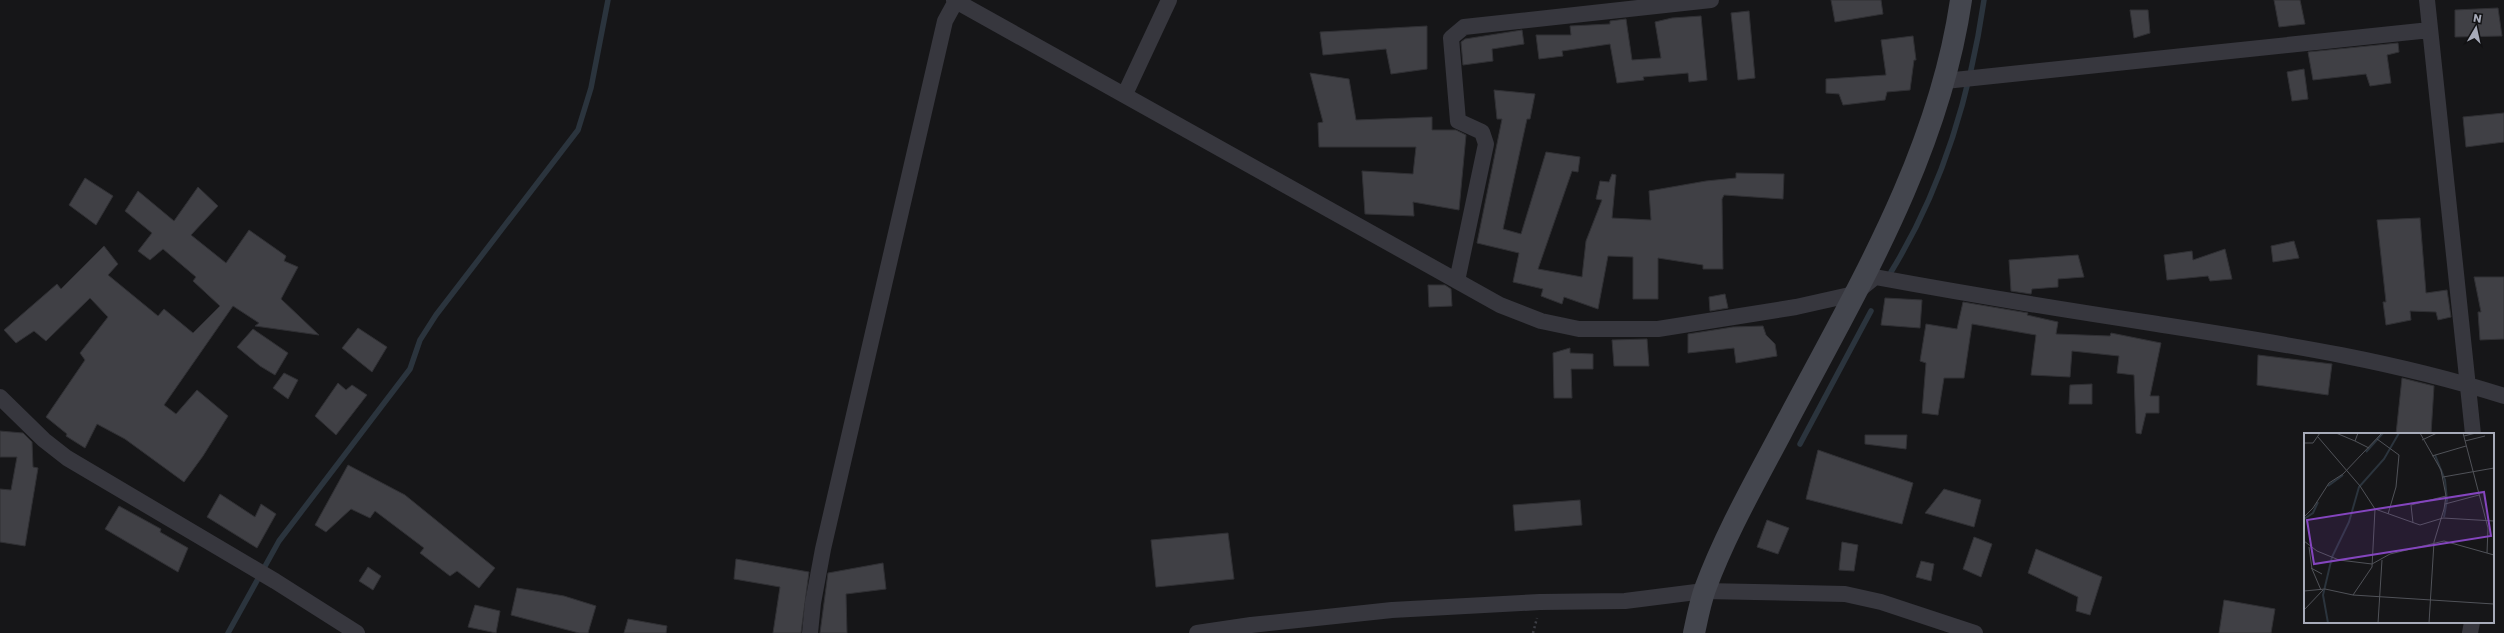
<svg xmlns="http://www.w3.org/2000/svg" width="2504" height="633" font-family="Poppins,sans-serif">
<rect width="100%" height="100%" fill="#161618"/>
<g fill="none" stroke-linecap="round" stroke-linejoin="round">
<!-- stream -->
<path stroke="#2b343d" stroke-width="5.5" d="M 1891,272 C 1942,189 1970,96 1984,0
M 1800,444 L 1871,311
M 228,633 L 279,541 L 410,369 L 420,340 L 436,315 L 578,130 L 591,88 L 608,0"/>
</g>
<!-- building -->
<path fill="#404045" stroke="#303034" d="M 1831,0 L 1881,0 L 1883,14 L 1835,22 Z
M 2274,0 L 2300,0 L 2305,24 L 2279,27 Z
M 2498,8 L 2502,36 L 2455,37 L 2455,10 Z
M 2130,10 L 2148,10 L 2150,33 L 2134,38 Z
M 1749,11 L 1755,78 L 1738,80 L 1731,13 Z
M 1701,16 L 1707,80 L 1689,82 L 1688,73 L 1643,77 L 1644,80 L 1617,83 L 1610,44 L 1562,51 L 1563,56 L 1539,59 L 1536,35 L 1571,35 L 1570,26 L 1610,24 L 1610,21 L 1626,19 L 1632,60 L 1661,58 L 1655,22 L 1672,18 Z
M 1427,26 L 1427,69 L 1391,74 L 1386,49 L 1323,55 L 1320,32 Z
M 1522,30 L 1524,44 L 1492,49 L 1493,61 L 1463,65 L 1461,42 L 1465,39 Z
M 1913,36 L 1916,60 L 1914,60 L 1910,90 L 1887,92 L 1885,100 L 1843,105 L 1839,94 L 1826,93 L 1826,79 L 1886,75 L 1881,40 Z
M 2398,43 L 2399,52 L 2387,55 L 2391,83 L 2370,86 L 2366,74 L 2313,80 L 2308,52 Z
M 2304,69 L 2308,99 L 2292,101 L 2287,72 Z
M 1310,73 L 1349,79 L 1356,120 L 1432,117 L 1432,130 L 1456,130 L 1466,135 L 1459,210 L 1413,202 L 1414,216 L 1365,214 L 1362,171 L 1413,174 L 1416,147 L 1319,147 L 1318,123 L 1323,122 Z
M 1494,90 L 1535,94 L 1530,119 L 1527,119 L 1503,229 L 1521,234 L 1546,152 L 1580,157 L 1578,172 L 1572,171 L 1538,269 L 1582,277 L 1586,241 L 1602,200 L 1596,199 L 1600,181 L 1609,182 L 1612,174 L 1616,175 L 1612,218 L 1651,220 L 1649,191 L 1706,181 L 1736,178 L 1736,173 L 1784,174 L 1783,199 L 1724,195 L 1722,199 L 1723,269 L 1703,269 L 1703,265 L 1658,258 L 1658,299 L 1633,299 L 1633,257 L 1608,256 L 1598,309 L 1564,297 L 1562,304 L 1541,296 L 1543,289 L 1513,282 L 1519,253 L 1477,243 L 1502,119 L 1497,119 Z
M 2504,113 L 2504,142 L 2466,147 L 2463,117 Z
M 85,178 L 113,196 L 96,225 L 69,205 Z
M 198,187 L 218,206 L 191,235 L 226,263 L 249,230 L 286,256 L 284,261 L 298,267 L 281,299 L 319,335 L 255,326 L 259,323 L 233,306 L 164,405 L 176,414 L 197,390 L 228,416 L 203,456 L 184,482 L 125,439 L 97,424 L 85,448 L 66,436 L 67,434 L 46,417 L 85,360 L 80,353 L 108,317 L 90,298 L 46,341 L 34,331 L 16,343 L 4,330 L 57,284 L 61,289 L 104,246 L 118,264 L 108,275 L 158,316 L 164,309 L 193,333 L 220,306 L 193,281 L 196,277 L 163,249 L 150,260 L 138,251 L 152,233 L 125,211 L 138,191 L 174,221 Z
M 2420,218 L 2426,293 L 2447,290 L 2451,317 L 2438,320 L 2436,312 L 2410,311 L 2411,320 L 2386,325 L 2383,302 L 2386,302 L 2377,220 Z
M 2294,241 L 2299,258 L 2273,262 L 2271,246 Z
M 2225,249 L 2232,279 L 2210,281 L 2208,276 L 2167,280 L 2164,255 L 2192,251 L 2193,260 Z
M 2078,255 L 2084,277 L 2058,279 L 2058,287 L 2032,289 L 2031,294 L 2011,291 L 2009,260 Z
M 2474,277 L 2504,277 L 2504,339 L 2480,340 L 2478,312 L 2481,312 Z
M 1428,285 L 1445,285 L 1451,289 L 1452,306 L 1429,307 Z
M 1725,294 L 1728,308 L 1710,311 L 1709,297 Z
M 1885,298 L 1922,300 L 1920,328 L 1881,325 Z
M 1963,302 L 2028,313 L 2027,315 L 2058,322 L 2056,334 L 2110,336 L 2111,333 L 2161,343 L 2150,396 L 2159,396 L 2159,413 L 2146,413 L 2141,434 L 2136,433 L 2134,375 L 2117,373 L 2119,356 L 2072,351 L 2070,377 L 2031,375 L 2036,335 L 1972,324 L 1964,378 L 1944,378 L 1938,415 L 1922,413 L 1926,363 L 1920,361 L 1926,324 L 1957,329 Z
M 1763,326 L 1766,335 L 1775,344 L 1777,356 L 1736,363 L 1734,348 L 1688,353 L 1688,334 L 1733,327 Z
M 358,328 L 387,347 L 372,372 L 342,348 Z
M 253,329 L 288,353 L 275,375 L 260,366 L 237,347 Z
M 1647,339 L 1649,366 L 1614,366 L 1612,340 Z
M 1570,348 L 1570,353 L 1593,354 L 1593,369 L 1571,369 L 1572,398 L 1554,398 L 1553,353 Z
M 2258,355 L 2332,364 L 2328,395 L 2257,385 Z
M 284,373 L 298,380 L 288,399 L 273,388 Z
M 2402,378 L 2434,386 L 2431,434 L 2396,434 Z
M 338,383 L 346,390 L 352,385 L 367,395 L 336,435 L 315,416 Z
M 2092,384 L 2092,404 L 2069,404 L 2070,385 Z
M 0,431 L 23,433 L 32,442 L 33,467 L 38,468 L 25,546 L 0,542 L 0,489 L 11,490 L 17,457 L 0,457 Z
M 1865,435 L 1907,435 L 1906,449 L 1865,444 Z
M 1818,450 L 1913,483 L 1902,524 L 1806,499 Z
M 348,465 L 405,495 L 495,568 L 479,588 L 457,571 L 450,576 L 420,553 L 424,548 L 375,511 L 370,518 L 351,509 L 326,532 L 315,525 Z
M 1944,489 L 1981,500 L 1974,527 L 1925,513 Z
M 220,494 L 255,517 L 261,504 L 276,514 L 257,548 L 207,517 Z
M 1580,500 L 1582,525 L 1515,531 L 1513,505 Z
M 119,506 L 161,529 L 160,532 L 188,548 L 178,572 L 105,529 Z
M 1767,520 L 1789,528 L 1778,554 L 1757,547 Z
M 1228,533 L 1234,579 L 1156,587 L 1151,540 Z
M 1974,537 L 1992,544 L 1981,577 L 1963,569 Z
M 1842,542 L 1858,545 L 1854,571 L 1839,570 Z
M 2036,549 L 2102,577 L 2090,615 L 2076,611 L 2078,597 L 2028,573 Z
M 736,559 L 809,572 L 801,633 L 773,633 L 780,587 L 734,579 Z
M 1921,561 L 1934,564 L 1931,581 L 1916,577 Z
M 883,563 L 886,589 L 846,594 L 847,633 L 820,633 L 828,573 Z
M 368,567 L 381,576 L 373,590 L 359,581 Z
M 517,588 L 564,596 L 596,606 L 588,633 L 579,633 L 511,615 Z
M 2224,600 L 2275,609 L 2271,633 L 2219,633 Z
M 475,605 L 500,611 L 496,633 L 468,627 Z
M 628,619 L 667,626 L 666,633 L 624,633 Z"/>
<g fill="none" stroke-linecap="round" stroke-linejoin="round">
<!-- path -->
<path stroke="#3d3e45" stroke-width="2.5" stroke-dasharray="2 3" stroke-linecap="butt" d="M 1533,633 L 1537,618"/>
<!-- street -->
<path stroke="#37373e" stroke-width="16" d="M 954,0 L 1500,305 L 1541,321 L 1579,329 L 1658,329 L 1796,307 L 1854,294 L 1875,277 C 1967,294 2059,309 2151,323 C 2271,342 2388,359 2504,396
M 2427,0 L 2473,434
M 1945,81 L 2430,30
M 1125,94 L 1169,0
M 1457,281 L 1486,144 L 1482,132 L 1458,121 L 1451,38 L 1464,27 L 1711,0
M 0,397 L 44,440 L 67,458 L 275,581 L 357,633
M 810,633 L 813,603 L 823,549 L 945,21 L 956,1
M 1197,633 L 1251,625 L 1392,610 L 1540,602 L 1625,601 L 1704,591 L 1845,594 L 1881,602 L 1975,633
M 2470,633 L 2472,622"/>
<!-- secondary -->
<path stroke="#44464e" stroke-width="22" d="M 1694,633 C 1697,619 1700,603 1705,589 C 1725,535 1754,484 1781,433 C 1854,294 1938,158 1961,0"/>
</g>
<!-- overview -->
<g transform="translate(2304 433)">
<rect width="190" height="190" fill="#161618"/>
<path fill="none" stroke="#2b343d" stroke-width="2" d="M 62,19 L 79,0M 131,22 L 141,47 L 143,67 L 140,84M 24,53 L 39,42M 0,86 L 9,80 L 14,69M 24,190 L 19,162 L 28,124 L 45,89 L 55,54 L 80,26 L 95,0"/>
<path fill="none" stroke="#505258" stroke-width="1" d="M 32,0 L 51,8M 54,0 L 51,8 L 65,15M 116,0 L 137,37 L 142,63 L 140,76 L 130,109 L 125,190M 159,0 L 184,95 L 183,120M 160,3 L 172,0M 14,4 L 56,53 L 71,76 L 116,92 L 139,85 L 190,88M 73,6 L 95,22 L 92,54 L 84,81M 118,7 L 133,0M 161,8 L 181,3M 0,10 L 9,10 L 16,0M 128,23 L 162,13M 139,44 L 190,35M 141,71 L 175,62M 0,84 L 9,75 L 25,50 L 39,41 L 78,0M 109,90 L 107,72 L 142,63M 0,108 L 13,118 L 35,127 L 68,131 L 86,121 L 140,108 L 190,122M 5,114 L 8,136 L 17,157M 7,135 L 18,141M 0,158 L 21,156 L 49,162 L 190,171M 49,162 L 68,134 L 71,76M 0,177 L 19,157M 74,190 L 78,127"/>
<path fill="#8445be" fill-opacity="0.15" stroke="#8445be" stroke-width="2" d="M 180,59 L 187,103 L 10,131 L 3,87 Z"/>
<rect width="190" height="190" fill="none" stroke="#a7abb9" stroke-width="2"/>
</g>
<!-- north arrow -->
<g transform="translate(2476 28) rotate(9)" stroke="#111113" stroke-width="3" paint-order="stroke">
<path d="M0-3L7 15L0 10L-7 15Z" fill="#a7abb9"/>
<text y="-6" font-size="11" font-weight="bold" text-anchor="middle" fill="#a7abb9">N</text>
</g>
</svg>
